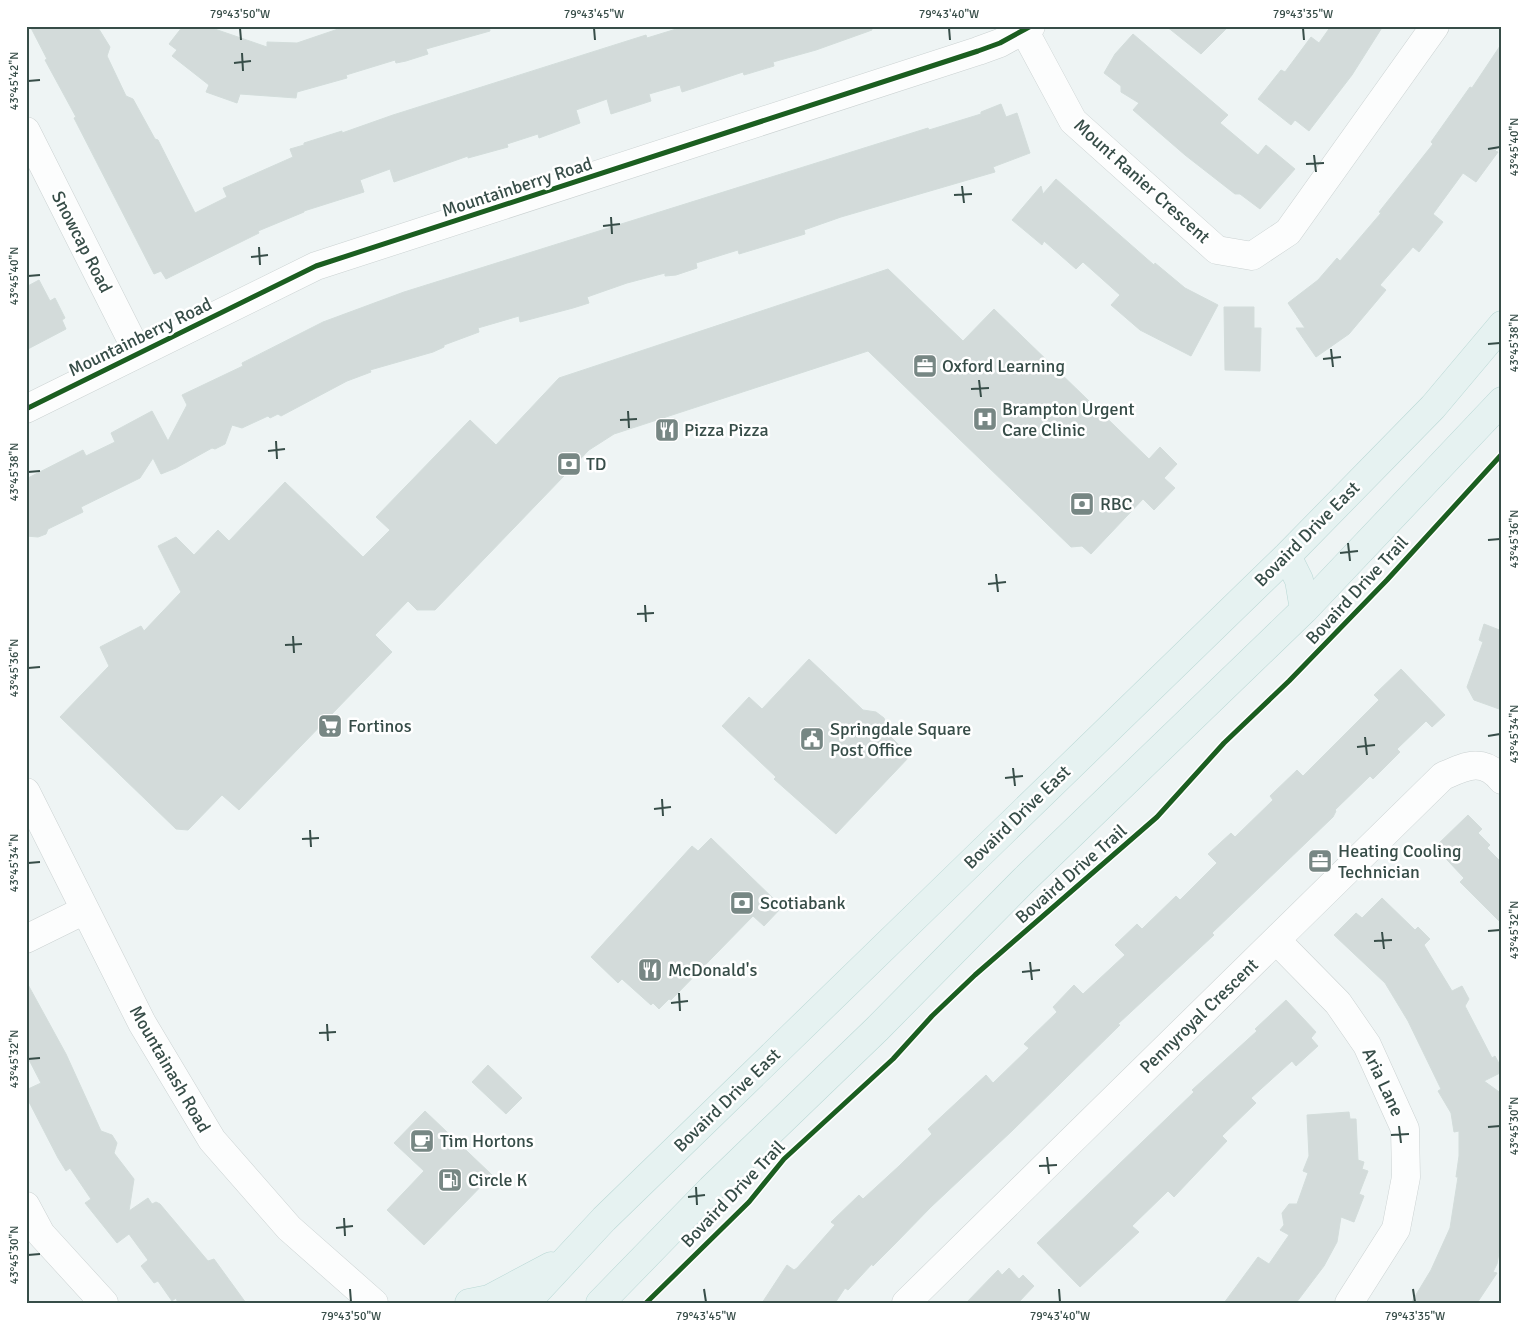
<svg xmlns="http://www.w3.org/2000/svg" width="1528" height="1329" font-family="Signika,sans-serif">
<rect width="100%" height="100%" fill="#eef4f4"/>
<!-- building -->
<path fill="#d3dbda" stroke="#d3dddb" d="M 30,26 L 97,26 L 110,47 L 107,56 L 126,96 L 133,99 L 155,139 L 158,140 L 195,213 L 227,197 L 223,188 L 293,157 L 290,149 L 304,145 L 304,143 L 342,131 L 342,133 L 393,115 L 646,35 L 647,38 L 686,26 L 871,26 L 872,30 L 816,50 L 773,62 L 774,66 L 744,75 L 743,72 L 682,92 L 680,85 L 649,94 L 651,101 L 611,114 L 607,99 L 576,110 L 580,123 L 539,138 L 538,134 L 507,144 L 508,147 L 468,158 L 468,156 L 394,182 L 390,169 L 360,180 L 364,192 L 304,211 L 304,212 L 258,231 L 259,233 L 166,279 L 161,271 L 154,274 L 74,118 L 76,117 L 45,60 L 47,59 Z
M 183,26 L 206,26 L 267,47 L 267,42 L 297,43 L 347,26 L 489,26 L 490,31 L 426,49 L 428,54 L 406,61 L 396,63 L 395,60 L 346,75 L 347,78 L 297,92 L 296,98 L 240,94 L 237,103 L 206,92 L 209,85 L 172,56 L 177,50 L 169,44 Z
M 1166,26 L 1229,26 L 1201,54 Z
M 1331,26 L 1383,26 L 1352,75 L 1309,131 L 1295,120 L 1291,125 L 1258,99 L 1281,70 L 1285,72 L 1311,37 L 1319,43 Z
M 1133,34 L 1228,115 L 1220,123 L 1258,155 L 1266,145 L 1295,169 L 1260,209 L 1240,194 L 1235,194 L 1185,155 L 1133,110 L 1139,103 L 1121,92 L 1121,86 L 1104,73 L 1115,54 Z
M 1502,43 L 1502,142 L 1495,151 L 1498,152 L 1476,182 L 1463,173 L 1433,214 L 1443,222 L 1419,252 L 1413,247 L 1380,285 L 1386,290 L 1349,334 L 1316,357 L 1296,328 L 1305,328 L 1288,303 L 1318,280 L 1337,258 L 1340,261 L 1381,213 L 1379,212 L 1433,144 L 1431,142 L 1470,87 L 1472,88 Z
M 1001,104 L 1006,117 L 1017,113 L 1030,153 L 993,167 L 995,172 L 841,217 L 804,230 L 805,234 L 739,254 L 738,250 L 696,263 L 697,268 L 676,275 L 665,276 L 665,273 L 627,283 L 587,297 L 589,303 L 573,308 L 520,322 L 519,316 L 478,328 L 479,332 L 444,345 L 444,347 L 433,352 L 370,370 L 371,372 L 347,381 L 281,416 L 278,414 L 270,418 L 268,416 L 242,428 L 232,425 L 225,444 L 215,449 L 212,448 L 176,468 L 161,474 L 153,458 L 140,478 L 81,507 L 83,512 L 48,529 L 46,534 L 38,537 L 26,536 L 26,479 L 83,450 L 86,456 L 115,442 L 111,433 L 152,411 L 168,441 L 187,405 L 182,395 L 243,366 L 242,363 L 323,322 L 404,292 L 928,128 L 929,130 L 981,114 L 981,112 Z
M 1056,179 L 1154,265 L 1155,263 L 1185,288 L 1218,305 L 1191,356 L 1140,330 L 1111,305 L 1120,295 L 1083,262 L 1076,269 L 1044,241 L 1042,245 L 1012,220 L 1041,186 L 1043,194 Z
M 888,269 L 963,341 L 994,309 L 1149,459 L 1160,447 L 1177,464 L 1164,478 L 1175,488 L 1154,510 L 1143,499 L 1091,554 L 1082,546 L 1071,547 L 868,351 L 614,434 L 589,450 L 435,610 L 417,610 L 408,601 L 375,635 L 392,652 L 239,810 L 222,795 L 188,830 L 176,829 L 60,717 L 109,666 L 100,647 L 141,626 L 144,631 L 181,592 L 158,546 L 176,537 L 194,555 L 218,530 L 229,541 L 285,482 L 363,557 L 390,530 L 376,517 L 470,420 L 496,445 L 559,378 Z
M 39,280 L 50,301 L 55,298 L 65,318 L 62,320 L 66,329 L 26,350 L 26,287 Z
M 1224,307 L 1254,307 L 1254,328 L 1261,328 L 1260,371 L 1225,370 Z
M 1484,624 L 1502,631 L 1502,710 L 1474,700 L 1467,687 L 1483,642 L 1479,640 Z
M 809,659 L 863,710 L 876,712 L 884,718 L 889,735 L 910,756 L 836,834 L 774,779 L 776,777 L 722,726 L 749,697 L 762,709 Z
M 1401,669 L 1445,715 L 1432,727 L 1426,721 L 1397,749 L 1400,752 L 1373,779 L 1370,776 L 1335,810 L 1336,811 L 1333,817 L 1212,933 L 1214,935 L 1118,1024 L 1120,1025 L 1013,1130 L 931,1207 L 893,1246 L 873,1266 L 872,1264 L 848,1290 L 845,1288 L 835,1303 L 762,1303 L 787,1265 L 794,1270 L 797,1268 L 835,1225 L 831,1222 L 859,1195 L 863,1199 L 899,1166 L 932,1134 L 928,1129 L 986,1075 L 993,1083 L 1029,1048 L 1024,1044 L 1057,1012 L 1053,1007 L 1074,985 L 1083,994 L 1125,955 L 1115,945 L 1137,924 L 1142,929 L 1176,896 L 1180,900 L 1217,863 L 1208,854 L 1231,833 L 1235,837 L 1273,800 L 1270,796 L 1297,770 L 1303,776 L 1379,700 L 1374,695 Z
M 1468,815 L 1482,829 L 1478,833 L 1490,845 L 1487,848 L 1502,863 L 1502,924 L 1460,882 L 1464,878 L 1435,847 Z
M 711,838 L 782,907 L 764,926 L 753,916 L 671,1000 L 669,999 L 659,1009 L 653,1003 L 651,1005 L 622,979 L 618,983 L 591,957 L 692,846 L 698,851 Z
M 1382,898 L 1415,930 L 1418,927 L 1430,939 L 1424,945 L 1452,991 L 1462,986 L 1469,999 L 1465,1006 L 1492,1058 L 1495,1056 L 1502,1069 L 1502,1072 L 1484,1081 L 1502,1094 L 1502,1236 L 1497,1264 L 1493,1272 L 1497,1273 L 1477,1303 L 1411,1303 L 1431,1270 L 1450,1228 L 1458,1177 L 1456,1177 L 1459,1156 L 1459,1131 L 1454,1132 L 1451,1113 L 1438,1091 L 1441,1089 L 1408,1021 L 1385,983 L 1334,935 L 1356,913 L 1362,918 Z
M 26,981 L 66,1054 L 101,1131 L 112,1135 L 117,1143 L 114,1153 L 134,1179 L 129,1211 L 148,1198 L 152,1204 L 156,1202 L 160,1204 L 208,1261 L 214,1259 L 246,1303 L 178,1303 L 176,1298 L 172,1301 L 158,1281 L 154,1283 L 141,1266 L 148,1260 L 129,1234 L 117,1243 L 85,1203 L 91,1199 L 70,1168 L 66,1171 L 58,1158 L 26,1096 L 26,1090 L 41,1083 L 26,1054 Z
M 1286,1000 L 1316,1032 L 1311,1038 L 1318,1046 L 1296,1066 L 1292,1061 L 1251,1098 L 1256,1103 L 1222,1136 L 1227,1141 L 1174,1197 L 1168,1191 L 1132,1226 L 1139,1232 L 1080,1287 L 1037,1243 L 1194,1092 L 1192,1090 L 1257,1031 L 1255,1029 Z
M 488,1065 L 522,1098 L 506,1114 L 472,1082 Z
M 425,1111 L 492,1175 L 424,1245 L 387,1210 L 424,1171 L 394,1143 Z
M 1349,1112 L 1350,1119 L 1356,1119 L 1358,1160 L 1364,1162 L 1362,1169 L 1368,1171 L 1359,1194 L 1364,1196 L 1354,1222 L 1341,1217 L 1337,1242 L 1324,1266 L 1296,1303 L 1224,1303 L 1258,1257 L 1269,1264 L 1289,1235 L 1280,1230 L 1284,1225 L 1282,1213 L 1289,1204 L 1297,1204 L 1308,1173 L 1303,1171 L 1309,1156 L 1307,1115 Z
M 1009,1268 L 1019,1279 L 1023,1275 L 1034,1286 L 1018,1303 L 966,1303 L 998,1270 L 1002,1275 Z"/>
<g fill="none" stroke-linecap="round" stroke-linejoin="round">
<defs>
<path id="minor" d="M 1024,30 L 1073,121 L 1217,250 L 1252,256 L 1288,232 L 1435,26
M 26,131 L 138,353
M 26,409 L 316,266 L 978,51 L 1000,43 L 1031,26
M 26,792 L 142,1023 L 212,1140 L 289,1228 L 374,1303
M 26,939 L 85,910
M 1276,940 L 1338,1003 L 1367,1045 L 1405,1129 L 1406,1177 L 1396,1229 L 1349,1303
M 26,1206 L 41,1234 L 104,1303
M 906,1303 L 1443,776 C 1466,766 1483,757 1502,780"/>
<path id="major" d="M 1287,556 L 1299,580 L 1304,610
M 469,1303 L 489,1299 L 551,1266
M 526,1303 L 604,1219 L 1287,556 L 1433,407 L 1502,325
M 600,1303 L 711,1189 L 877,1029 L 1023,881 L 1304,610 L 1502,401"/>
</defs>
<!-- minor casing -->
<use href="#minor" stroke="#cbd2d2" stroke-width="29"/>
<!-- major casing -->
<use href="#major" stroke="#b9d8d5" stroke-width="29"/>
<!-- minor -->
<use href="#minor" stroke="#fcfdfd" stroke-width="28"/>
<!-- major -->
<use href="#major" stroke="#e6f2f1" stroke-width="28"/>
<defs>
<path id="cycleway" d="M 26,409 L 316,266 L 978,51 L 1000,43 L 1031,26
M 646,1303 L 749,1202 L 784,1159 L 893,1059 L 932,1016 L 975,975 L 1157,817 L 1224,743 L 1289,681 L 1387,580 L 1502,454"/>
</defs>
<!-- cycleway casing -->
<use href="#cycleway" stroke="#fff" stroke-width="8"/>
<!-- cycleway -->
<use href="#cycleway" stroke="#1b5e20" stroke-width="5"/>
</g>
<!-- ticks -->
<path fill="none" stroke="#374d48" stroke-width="2" d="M 240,28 L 241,40M 594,28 L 595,40M 949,28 L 950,40M 1303,28 L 1304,40M 242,53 L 243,71M 234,63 L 251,61M 28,81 L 40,80M 1488,149 L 1500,147M 1314,155 L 1316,172M 1306,164 L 1324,163M 962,186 L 964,203M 954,195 L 972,194M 611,217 L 612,234M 603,226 L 620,224M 259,247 L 260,265M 251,257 L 268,255M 28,276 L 40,275M 1488,344 L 1500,343M 1331,349 L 1333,367M 1323,359 L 1341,357M 979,380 L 981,397M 971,389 L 989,388M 628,411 L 629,428M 620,420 L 637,419M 276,441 L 277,459M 268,451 L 285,449M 28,472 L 40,471M 1488,540 L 1500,539M 1348,543 L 1350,561M 1340,553 L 1358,551M 996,574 L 998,592M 988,584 L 1006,582M 645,605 L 646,622M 637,614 L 654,613M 293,636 L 294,653M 285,645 L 302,644M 28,668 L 40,667M 1488,736 L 1500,734M 1365,737 L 1367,755M 1357,747 L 1375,745M 1013,768 L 1015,786M 1005,778 L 1023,776M 662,799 L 663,816M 654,809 L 671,807M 310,830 L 311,847M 302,839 L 319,838M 28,863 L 40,862M 1488,931 L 1500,930M 1382,932 L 1384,949M 1374,941 L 1392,940M 1030,962 L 1032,980M 1022,972 L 1040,970M 679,993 L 680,1011M 671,1003 L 688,1001M 327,1024 L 328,1041M 319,1033 L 336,1032M 28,1059 L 40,1058M 1399,1126 L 1401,1143M 1488,1127 L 1500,1126M 1391,1135 L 1409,1134M 1047,1157 L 1049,1174M 1039,1166 L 1057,1165M 696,1187 L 697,1205M 688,1197 L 705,1195M 344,1218 L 345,1236M 336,1228 L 353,1226M 28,1255 L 40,1254M 350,1289 L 351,1302M 704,1289 L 706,1302M 1059,1289 L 1060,1302M 1413,1289 L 1415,1302"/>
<!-- icons -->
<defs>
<symbol id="office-square" viewBox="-11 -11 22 22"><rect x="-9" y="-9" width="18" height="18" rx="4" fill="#778784" stroke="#fff"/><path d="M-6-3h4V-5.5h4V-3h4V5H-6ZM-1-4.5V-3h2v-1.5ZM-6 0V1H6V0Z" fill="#fff"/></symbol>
<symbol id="hospital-square" viewBox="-11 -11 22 22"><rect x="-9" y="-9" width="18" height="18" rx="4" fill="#778784" stroke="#fff"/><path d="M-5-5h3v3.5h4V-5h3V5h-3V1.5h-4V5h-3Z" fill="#fff"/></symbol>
<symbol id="restaurant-square" viewBox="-11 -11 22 22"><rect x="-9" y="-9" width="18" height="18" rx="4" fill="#778784" stroke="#fff"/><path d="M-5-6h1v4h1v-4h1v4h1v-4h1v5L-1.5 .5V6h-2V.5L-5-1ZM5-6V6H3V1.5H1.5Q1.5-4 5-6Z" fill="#fff"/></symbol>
<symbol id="bank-square" viewBox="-11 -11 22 22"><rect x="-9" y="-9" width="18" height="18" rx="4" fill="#778784" stroke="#fff"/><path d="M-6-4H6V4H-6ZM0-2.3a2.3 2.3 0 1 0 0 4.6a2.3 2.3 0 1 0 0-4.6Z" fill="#fff"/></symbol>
<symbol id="supermarket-square" viewBox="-11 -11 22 22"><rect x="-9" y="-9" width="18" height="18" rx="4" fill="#778784" stroke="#fff"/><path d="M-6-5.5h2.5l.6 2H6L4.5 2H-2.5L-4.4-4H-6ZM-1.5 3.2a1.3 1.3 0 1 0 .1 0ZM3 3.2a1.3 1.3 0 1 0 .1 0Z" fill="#fff"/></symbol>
<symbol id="civic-square" viewBox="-11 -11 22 22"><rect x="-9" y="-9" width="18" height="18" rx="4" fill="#778784" stroke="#fff"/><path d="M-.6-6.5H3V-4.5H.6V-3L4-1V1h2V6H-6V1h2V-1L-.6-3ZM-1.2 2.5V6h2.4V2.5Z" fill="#fff"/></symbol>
<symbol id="cafe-square" viewBox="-11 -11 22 22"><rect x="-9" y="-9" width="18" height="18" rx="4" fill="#778784" stroke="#fff"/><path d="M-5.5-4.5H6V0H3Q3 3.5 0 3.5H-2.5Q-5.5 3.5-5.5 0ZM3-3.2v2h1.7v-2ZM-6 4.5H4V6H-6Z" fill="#fff"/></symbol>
<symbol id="fuel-square" viewBox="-11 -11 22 22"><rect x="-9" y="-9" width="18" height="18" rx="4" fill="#778784" stroke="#fff"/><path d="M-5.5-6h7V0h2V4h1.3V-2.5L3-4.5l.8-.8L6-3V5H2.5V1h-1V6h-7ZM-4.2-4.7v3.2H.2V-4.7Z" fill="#fff"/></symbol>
</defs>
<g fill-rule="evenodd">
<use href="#office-square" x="911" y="352" width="28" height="28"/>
<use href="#hospital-square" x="971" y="405" width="28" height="28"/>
<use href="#restaurant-square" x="653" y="416" width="28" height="28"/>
<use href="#bank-square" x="555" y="450" width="28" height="28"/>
<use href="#bank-square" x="1068" y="490" width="28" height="28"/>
<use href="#supermarket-square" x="316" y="712" width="28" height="28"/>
<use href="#civic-square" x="798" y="725" width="28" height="28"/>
<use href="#office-square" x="1306" y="847" width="28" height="28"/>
<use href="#bank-square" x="728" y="889" width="28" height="28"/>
<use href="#restaurant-square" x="636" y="956" width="28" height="28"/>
<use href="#cafe-square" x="408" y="1127" width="28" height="28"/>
<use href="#fuel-square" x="436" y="1166" width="28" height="28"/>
</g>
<g text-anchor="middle" stroke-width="5" stroke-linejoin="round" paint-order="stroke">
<!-- street labels -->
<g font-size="18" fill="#374d48" stroke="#fff">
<text transform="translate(1142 181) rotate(42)" y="6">Mount Ranier Crescent</text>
<text transform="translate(517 187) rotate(-18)" y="6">Mountainberry Road</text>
<text transform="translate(82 242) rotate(63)" y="6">Snowcap Road</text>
<text transform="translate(140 337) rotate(-26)" y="6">Mountainberry Road</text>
<text transform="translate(1307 534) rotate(-45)" y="6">Bovaird Drive East</text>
<text transform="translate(1357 590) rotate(-47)" y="6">Bovaird Drive Trail</text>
<text transform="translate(1017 817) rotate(-44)" y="6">Bovaird Drive East</text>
<text transform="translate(1071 874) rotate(-41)" y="6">Bovaird Drive Trail</text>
<text transform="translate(1199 1016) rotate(-44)" y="6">Pennyroyal Crescent</text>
<text transform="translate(170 1069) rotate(60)" y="6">Mountainash Road</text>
<text transform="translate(1383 1082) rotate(65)" y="6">Aria Lane</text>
<text transform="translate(727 1100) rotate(-44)" y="6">Bovaird Drive East</text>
<text transform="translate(733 1194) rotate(-46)" y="6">Bovaird Drive Trail</text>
</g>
<!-- poi labels -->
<g font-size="18" fill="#374d48" stroke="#fff" text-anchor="start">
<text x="942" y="372">Oxford Learning</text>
<text x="1002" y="415">Brampton Urgent<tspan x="1002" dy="21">Care Clinic</tspan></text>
<text x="684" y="436">Pizza Pizza</text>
<text x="586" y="470">TD</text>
<text x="1100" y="510">RBC</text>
<text x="348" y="732">Fortinos</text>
<text x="830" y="735">Springdale Square<tspan x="830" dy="21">Post Office</tspan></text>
<text x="1338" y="857">Heating Cooling<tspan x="1338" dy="21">Technician</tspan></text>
<text x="760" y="909">Scotiabank</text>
<text x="668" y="976">McDonald's</text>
<text x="440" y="1147">Tim Hortons</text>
<text x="468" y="1186">Circle K</text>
</g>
</g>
<!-- border -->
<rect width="1528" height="1329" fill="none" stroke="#ffffff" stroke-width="55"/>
<rect x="28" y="28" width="1472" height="1274" fill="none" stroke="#374d48" stroke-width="2"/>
<g font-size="12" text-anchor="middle" fill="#374d48">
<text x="240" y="18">79°43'50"W</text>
<text x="594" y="18">79°43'45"W</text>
<text x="949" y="18">79°43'40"W</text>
<text x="1303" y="18">79°43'35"W</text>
<text transform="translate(14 81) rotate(-90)" y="4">43°45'42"N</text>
<text transform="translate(1514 147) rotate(-90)" y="4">43°45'40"N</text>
<text transform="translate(14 276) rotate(-90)" y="4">43°45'40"N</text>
<text transform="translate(1514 343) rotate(-90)" y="4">43°45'38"N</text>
<text transform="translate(14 472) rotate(-90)" y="4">43°45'38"N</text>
<text transform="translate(1514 539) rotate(-90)" y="4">43°45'36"N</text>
<text transform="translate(14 668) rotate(-90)" y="4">43°45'36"N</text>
<text transform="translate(1514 734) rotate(-90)" y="4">43°45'34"N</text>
<text transform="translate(14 863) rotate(-90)" y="4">43°45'34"N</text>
<text transform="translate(1514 930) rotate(-90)" y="4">43°45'32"N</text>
<text transform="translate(14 1059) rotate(-90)" y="4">43°45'32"N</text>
<text transform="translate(1514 1126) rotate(-90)" y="4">43°45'30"N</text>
<text transform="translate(14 1255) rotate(-90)" y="4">43°45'30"N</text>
<text x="351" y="1320">79°43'50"W</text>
<text x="706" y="1320">79°43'45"W</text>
<text x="1060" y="1320">79°43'40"W</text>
<text x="1415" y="1320">79°43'35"W</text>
</g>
</svg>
